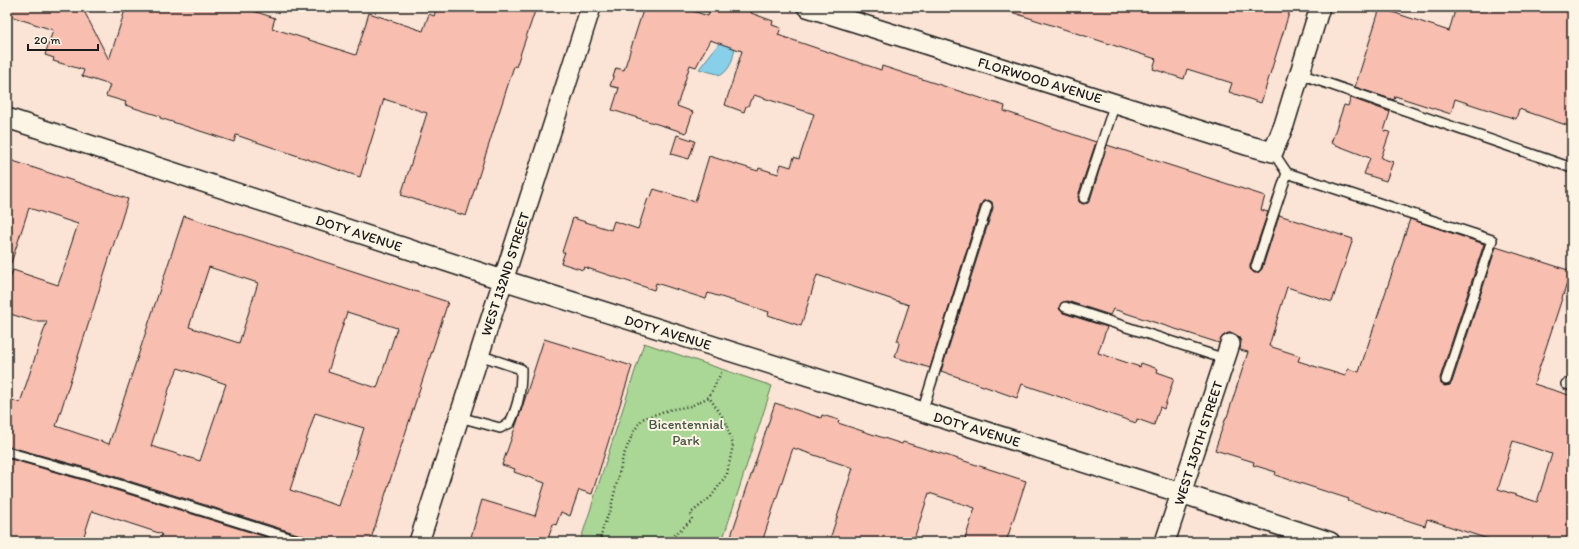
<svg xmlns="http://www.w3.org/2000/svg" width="1579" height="549" font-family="Itim,sans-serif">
<rect width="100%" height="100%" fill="#fbe4d5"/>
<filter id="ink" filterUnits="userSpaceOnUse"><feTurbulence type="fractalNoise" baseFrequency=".025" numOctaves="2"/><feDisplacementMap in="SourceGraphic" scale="8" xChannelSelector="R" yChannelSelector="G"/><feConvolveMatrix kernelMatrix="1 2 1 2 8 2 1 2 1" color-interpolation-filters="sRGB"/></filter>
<g filter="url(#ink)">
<!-- green -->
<path fill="#aad796" stroke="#637a59" d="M 644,343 L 772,386 L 722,542 L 580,542 Z"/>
<!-- water -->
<path fill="#88cfe9" stroke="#5d8797" d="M 720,42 L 735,47 C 733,58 731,69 721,75 L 699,69 Z"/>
<!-- building -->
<path fill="#f8beaf" stroke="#1c1c1c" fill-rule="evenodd" d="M 7,7 L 82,7 L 109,60 L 126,7 L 241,7 L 275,18 L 272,28 L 356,55 L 369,13 L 423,31 L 429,14 L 434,16 L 437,7 L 521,7 L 535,11 L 516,67 L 514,66 L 466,216 L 401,195 L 427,113 L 384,99 L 360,177 L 236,135 L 234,142 L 160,118 L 160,116 L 125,105 L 126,102 L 106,96 L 110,85 L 82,76 L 84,70 L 53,61 L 54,58 L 45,55 L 53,30 L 7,15 Z
M 644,7 L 681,7 L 708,16 L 711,7 L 753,7 L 751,13 L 773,21 L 772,25 L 781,28 L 778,35 L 881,70 L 882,66 L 1005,106 L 1004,111 L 1096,142 L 1078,196 L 1079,202 L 1083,204 L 1088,203 L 1090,200 L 1107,145 L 1265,196 L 1261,210 L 1268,212 L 1250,265 L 1250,269 L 1254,273 L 1258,273 L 1262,269 L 1279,215 L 1353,239 L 1332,302 L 1287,287 L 1269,346 L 1300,356 L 1298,361 L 1345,376 L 1348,369 L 1359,372 L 1410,219 L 1484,244 L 1440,378 L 1441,384 L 1445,386 L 1450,385 L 1452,382 L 1496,247 L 1571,271 L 1534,384 L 1572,396 L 1572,473 L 1570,479 L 1572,479 L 1572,542 L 1497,542 L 1427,519 L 1425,526 L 1348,501 L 1349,499 L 1275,475 L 1276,472 L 1253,465 L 1254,462 L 1215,450 L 1226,417 L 1227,417 L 1248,352 L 1240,350 L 1241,341 L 1238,336 L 1233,333 L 1228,333 L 1223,336 L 1219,343 L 1113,309 L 1110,315 L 1067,301 L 1061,303 L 1059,309 L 1063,313 L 1107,327 L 1098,353 L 1140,367 L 1141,363 L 1158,369 L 1157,372 L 1174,378 L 1164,409 L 1160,407 L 1154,425 L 1137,419 L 1136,423 L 1022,384 L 1017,398 L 941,371 L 993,208 L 992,202 L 988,200 L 983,201 L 981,204 L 930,368 L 895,357 L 899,344 L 899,341 L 897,341 L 909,305 L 817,275 L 801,326 L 768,315 L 769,312 L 708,293 L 706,299 L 656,283 L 654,290 L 584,267 L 583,270 L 561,263 L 565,252 L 562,252 L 573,218 L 611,230 L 614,221 L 638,229 L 648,198 L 650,199 L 654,189 L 695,202 L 709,156 L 758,171 L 759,168 L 778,174 L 781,164 L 791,167 L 794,157 L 799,159 L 814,114 L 754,95 L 753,99 L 751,99 L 748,106 L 746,106 L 744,112 L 725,105 L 742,51 L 710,40 L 696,67 L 690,65 L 677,106 L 693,112 L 686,133 L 612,110 L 619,88 L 610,86 L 616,68 L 624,70 ZM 1513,441 L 1552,454 L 1537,502 L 1498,489 Z
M 1009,7 L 1291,7 L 1261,103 L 1229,92 L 1232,83 L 1187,69 L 1184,79 L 1153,69 L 1156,59 L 1008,11 Z
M 1456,7 L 1572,7 L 1572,127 L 1519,109 L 1516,119 L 1455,99 L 1451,114 L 1395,96 L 1394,100 L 1355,87 L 1380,8 L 1449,31 Z
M 1351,98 L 1390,112 L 1384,131 L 1390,132 L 1381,158 L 1393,162 L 1386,181 L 1364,174 L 1370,158 L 1331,143 L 1344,105 L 1348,106 Z
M 677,135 L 695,141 L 689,159 L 671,154 Z
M 7,159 L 128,199 L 56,426 L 109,444 L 184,216 L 448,302 L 370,542 L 308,542 L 307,538 L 304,536 L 97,471 L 7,446 L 7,398 L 20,403 L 47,321 L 33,321 L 7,313 L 7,287 L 13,270 L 58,285 L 70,252 L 69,251 L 78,224 L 29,208 L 11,263 L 7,262 ZM 209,267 L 258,283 L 239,343 L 189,327 ZM 347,312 L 397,328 L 377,388 L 328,372 ZM 178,368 L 226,384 L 200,461 L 151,446 L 170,386 ZM 315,413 L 364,428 L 339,506 L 290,490 Z
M 544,339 L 632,366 L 592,494 L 579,490 L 570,516 L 561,512 L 556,525 L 553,524 L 547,542 L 487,542 L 471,537 L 482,500 L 535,516 L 545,483 L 514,472 L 515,469 L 502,465 L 521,411 Z
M 775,403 L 821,418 L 822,415 L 839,420 L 838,423 L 902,444 L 903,442 L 949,456 L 1026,481 L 1006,542 L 964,542 L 975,508 L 929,493 L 913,542 L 829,542 L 853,468 L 793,448 L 762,542 L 729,542 Z
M 7,458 L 93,483 L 282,542 L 159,542 L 162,534 L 92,511 L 82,542 L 7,542 Z"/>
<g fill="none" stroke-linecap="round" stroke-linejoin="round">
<defs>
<path id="service" d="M 1300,74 L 1572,168
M 1273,152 L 1287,173 L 1492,240 L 1446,380
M 1084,198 L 1115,103
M 1256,267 L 1287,173
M 1065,307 L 1225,359
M 1566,384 L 1572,386
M 922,412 L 987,206
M 459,417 L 500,428 L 510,423 C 519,403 521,391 521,369 L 479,355
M 7,452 L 95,477 L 302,542"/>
<path id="minor" d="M 807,7 L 1246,145 L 1273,152 L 1284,125 L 1320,7
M 7,118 L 503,280 L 1181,493 L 1330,542
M 419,542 L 591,7
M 1165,542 L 1230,344"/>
</defs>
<!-- service casing -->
<use href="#service" stroke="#1c1c1c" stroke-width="12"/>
<!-- minor casing -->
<use href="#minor" stroke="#1c1c1c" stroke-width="22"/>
<!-- path -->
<path stroke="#1c1c1c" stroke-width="2.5" stroke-dasharray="1 3" stroke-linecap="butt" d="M 600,542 L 603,528 L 611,507 L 623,457 L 633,433 L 642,419 L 668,410 L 691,406 L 709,397 L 722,371
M 672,542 L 672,537 L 692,520 L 691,513 L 711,497 L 727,474 L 733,445 L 726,422 L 709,397"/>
<!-- service -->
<use href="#service" stroke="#fcf5e5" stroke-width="9"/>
<!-- minor -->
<use href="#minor" stroke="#fcf5e5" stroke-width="19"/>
</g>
</g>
<g text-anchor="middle" stroke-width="4" stroke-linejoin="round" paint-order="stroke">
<!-- street labels -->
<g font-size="14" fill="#1c1c1c" stroke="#fcf5e5">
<text transform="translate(1040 80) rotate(17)" y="5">FLORWOOD AVENUE</text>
<text transform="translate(359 233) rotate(18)" y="5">DOTY AVENUE</text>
<text transform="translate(505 274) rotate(-72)" y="5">WEST 132ND STREET</text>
<text transform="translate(668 332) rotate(17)" y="5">DOTY AVENUE</text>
<text transform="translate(977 429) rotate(17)" y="5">DOTY AVENUE</text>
<text transform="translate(1198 443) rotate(-72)" y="5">WEST 130TH STREET</text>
</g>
<!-- park labels -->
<g font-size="14" fill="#475441" stroke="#fcf5e5">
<text x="686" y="429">Bicentennial<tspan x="686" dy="16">Park</tspan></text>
</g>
</g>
<!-- margin -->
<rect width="1579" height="549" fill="none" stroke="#fcf5e5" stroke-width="24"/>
<rect x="12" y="12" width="1555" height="525" fill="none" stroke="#1c1c1c" stroke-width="1.5" filter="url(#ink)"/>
<!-- scale -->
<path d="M28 44v6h70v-6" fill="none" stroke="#1c1c1c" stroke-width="2"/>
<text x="34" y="44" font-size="12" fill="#1c1c1c" stroke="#fcf5e5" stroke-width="3" paint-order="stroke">20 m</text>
</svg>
